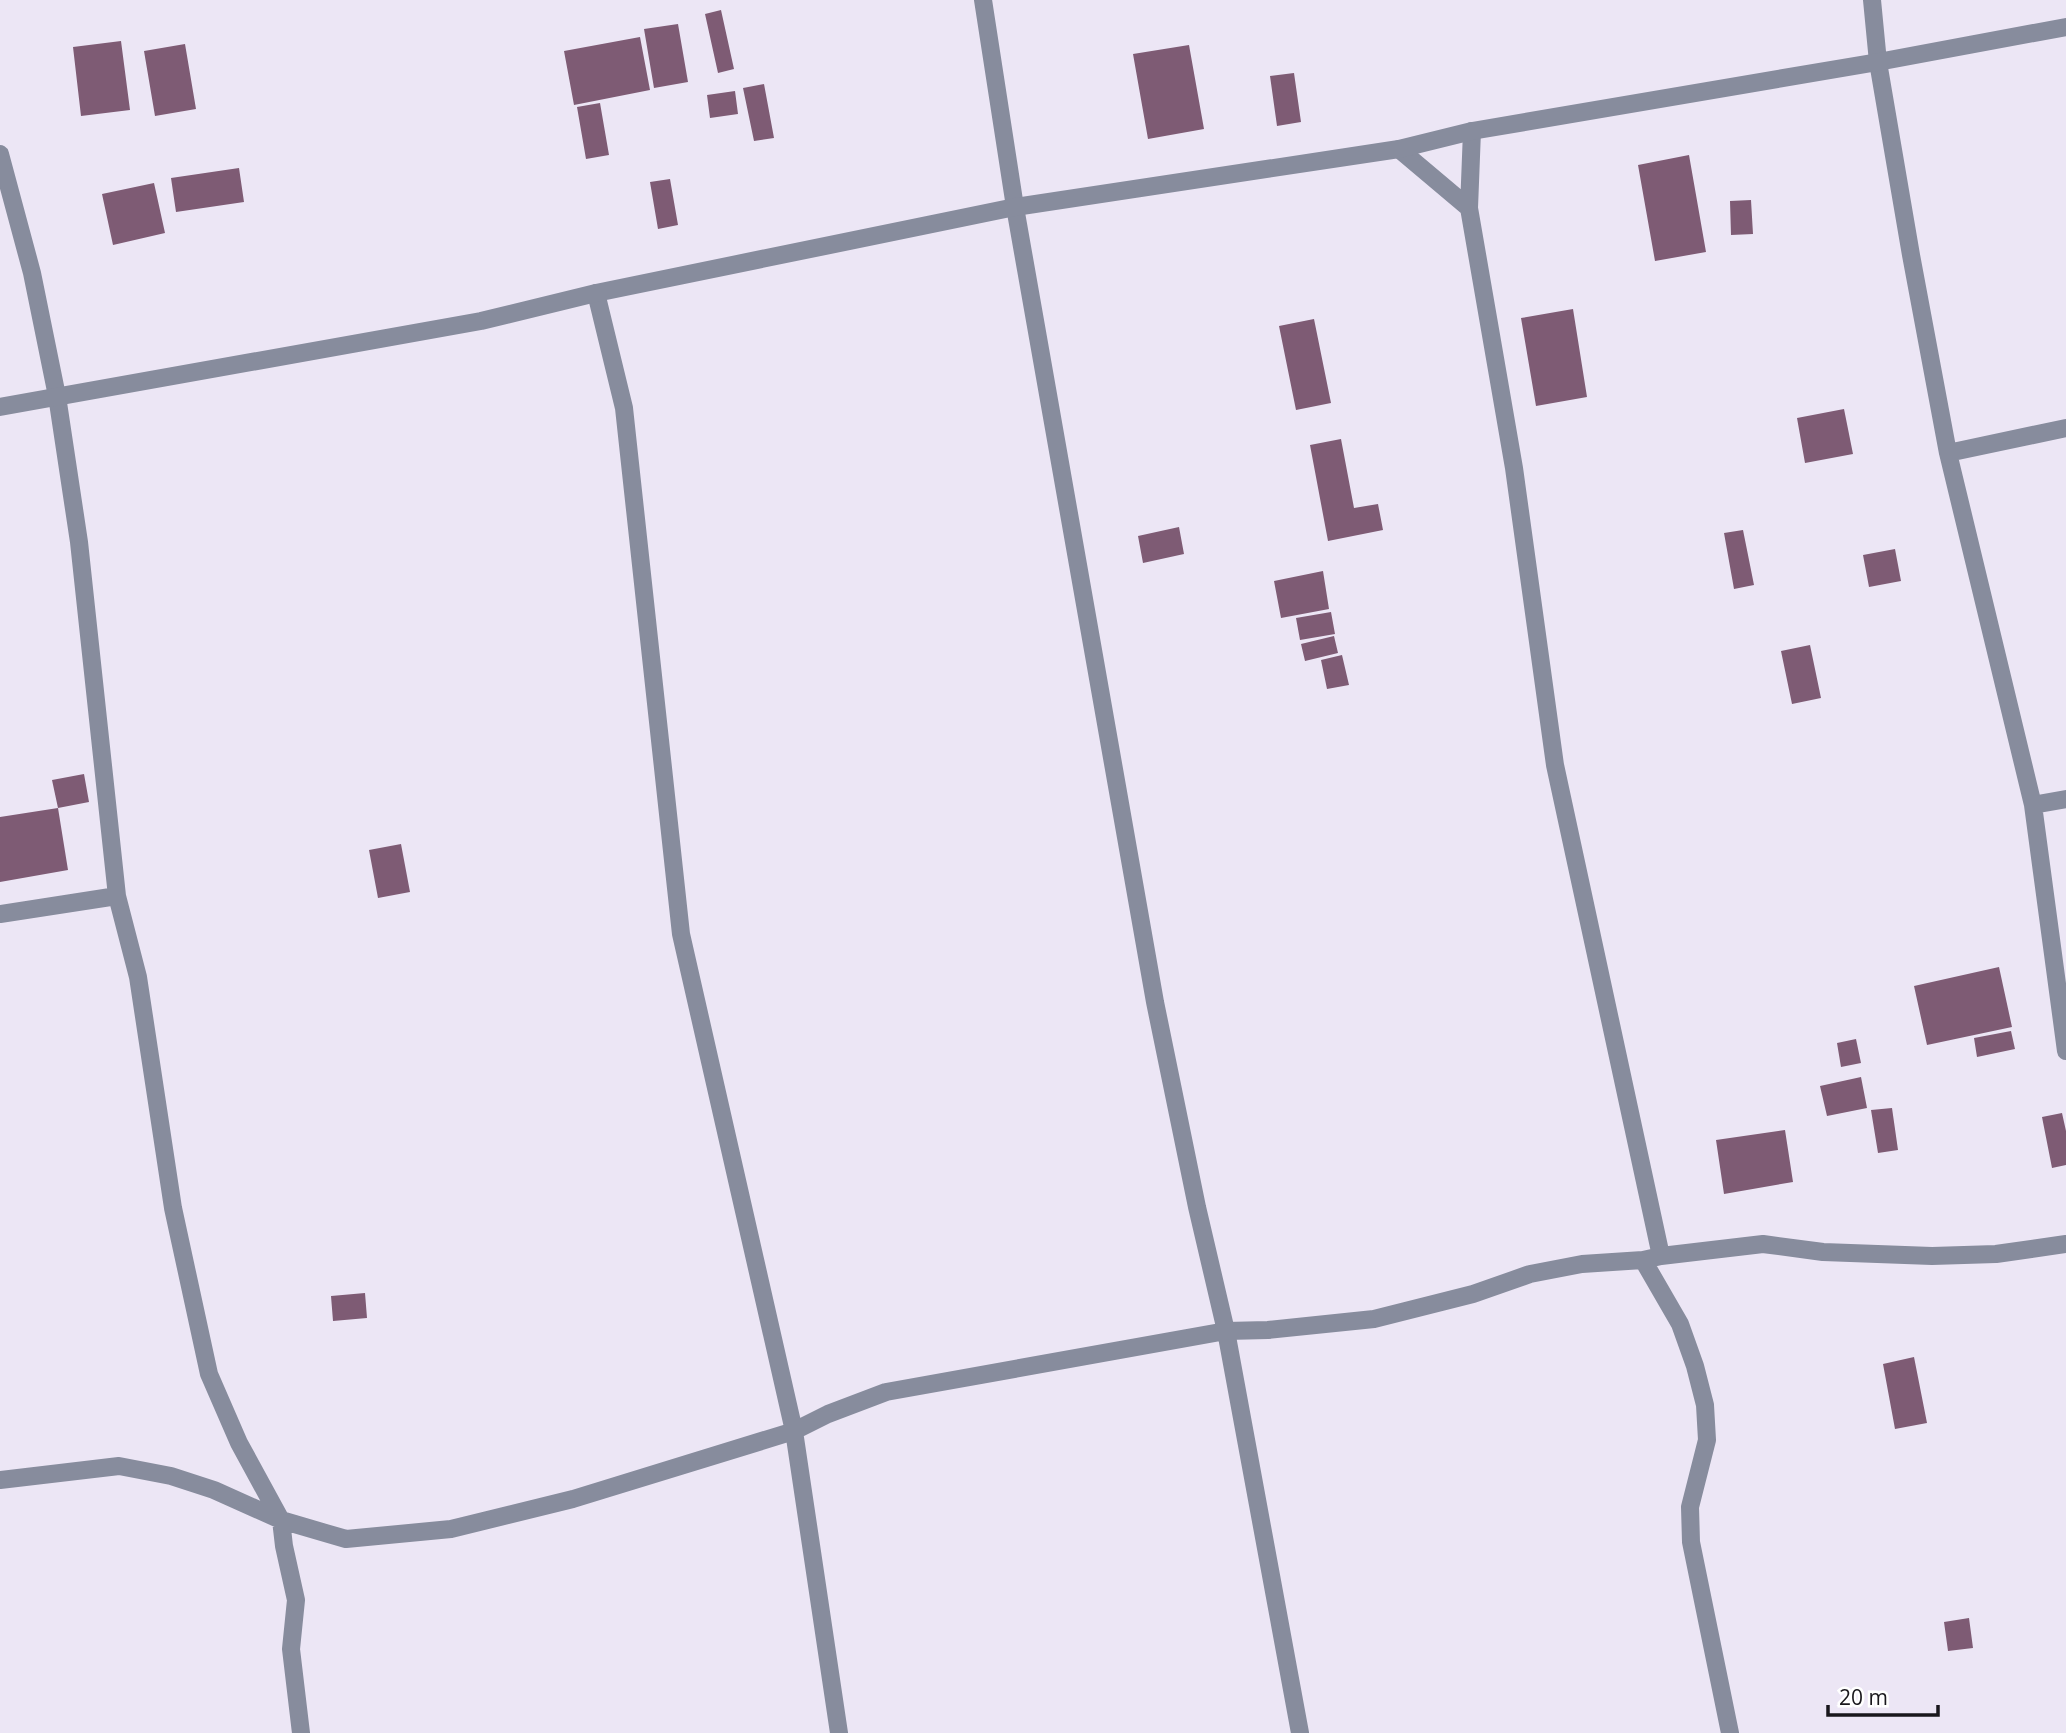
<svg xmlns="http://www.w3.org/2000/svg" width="2066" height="1733" font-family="'Open Sans',sans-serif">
<rect width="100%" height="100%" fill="#ece6f5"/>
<!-- building -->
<path fill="#7e5b74" d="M 721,10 L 734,69 L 718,73 L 705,14 Z
M 678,24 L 688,82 L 654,88 L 644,29 Z
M 640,37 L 650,90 L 574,105 L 564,51 Z
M 121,41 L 130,110 L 81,116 L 73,47 Z
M 185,44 L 196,109 L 155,116 L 144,51 Z
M 1189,45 L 1204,129 L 1148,139 L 1133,54 Z
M 1294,73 L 1301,122 L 1277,126 L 1270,76 Z
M 764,84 L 774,138 L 754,141 L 743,88 Z
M 735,91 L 738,114 L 710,118 L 707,95 Z
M 600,103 L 609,155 L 586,159 L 577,107 Z
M 1689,155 L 1706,252 L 1655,261 L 1638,165 Z
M 239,168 L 244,202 L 176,212 L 171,178 Z
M 670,179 L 678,225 L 658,229 L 650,182 Z
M 154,183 L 165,233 L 113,245 L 102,194 Z
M 1751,200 L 1753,234 L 1731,235 L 1730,201 Z
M 1573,309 L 1587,397 L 1536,406 L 1521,318 Z
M 1314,319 L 1331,403 L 1296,410 L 1279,326 Z
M 1844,409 L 1853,454 L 1805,463 L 1797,418 Z
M 1341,439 L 1354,508 L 1378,504 L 1383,530 L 1328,541 L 1310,445 Z
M 1179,527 L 1184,554 L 1143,563 L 1138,536 Z
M 1743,530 L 1754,585 L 1734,589 L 1724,533 Z
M 1895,549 L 1901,581 L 1869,587 L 1863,555 Z
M 1323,571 L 1329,609 L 1281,618 L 1274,581 Z
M 1331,612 L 1335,634 L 1300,640 L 1296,618 Z
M 1334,636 L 1338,653 L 1305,661 L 1301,644 Z
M 1810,645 L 1821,698 L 1792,704 L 1781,651 Z
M 1342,655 L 1349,685 L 1327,689 L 1321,660 Z
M 84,774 L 89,802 L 58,808 L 52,780 Z
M 58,808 L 68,870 L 0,882 L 0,817 Z
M 401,844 L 410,892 L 378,898 L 369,850 Z
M 1999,967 L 2012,1027 L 1927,1045 L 1914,986 Z
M 2011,1031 L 2015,1049 L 1977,1057 L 1974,1038 Z
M 1856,1039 L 1861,1063 L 1841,1067 L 1837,1043 Z
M 1861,1077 L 1867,1108 L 1827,1116 L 1820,1086 Z
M 1892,1108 L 1898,1150 L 1878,1153 L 1871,1110 Z
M 2062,1113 L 2066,1131 L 2066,1165 L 2052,1168 L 2042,1117 Z
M 1785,1130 L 1793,1182 L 1724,1194 L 1716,1140 Z
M 365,1293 L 367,1318 L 333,1321 L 331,1296 Z
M 1914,1357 L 1927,1423 L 1895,1429 L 1883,1364 Z
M 1969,1618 L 1973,1648 L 1948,1651 L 1944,1622 Z"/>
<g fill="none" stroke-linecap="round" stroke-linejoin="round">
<!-- minor -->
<path stroke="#878c9d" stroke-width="18" d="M 983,0 L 1015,207 L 1155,1002 L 1197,1207 L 1226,1331 L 1300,1733
M 1872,0 L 1878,62 L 1911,255 L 1948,453 L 2033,805 L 2066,1051
M 1472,131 L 1469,208 L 1514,468 L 1555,765 L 1661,1256
M 1399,149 L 1469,208
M 0,154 L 32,273 L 57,396 L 79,542 L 117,896 L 138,977 L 173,1208 L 209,1374 L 239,1443 L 281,1520 L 284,1546 L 296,1600 L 291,1649 L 301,1733
M 596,293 L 624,408 L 681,934 L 794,1431 L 839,1733
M 1948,453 L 2066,428
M 2033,805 L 2066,799
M 0,914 L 117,896
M 1643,1260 L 1680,1324 L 1695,1366 L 1705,1405 L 1707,1440 L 1690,1507 L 1691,1542 L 1730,1733
M 0,1480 L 119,1466 L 171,1476 L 214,1490 L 281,1520 L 346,1539 L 451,1529 L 573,1499 L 794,1431 L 828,1414 L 886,1392 L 1226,1331 L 1268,1330 L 1374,1319 L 1473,1294 L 1530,1274 L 1582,1264 L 1643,1260 L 1661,1256 L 1763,1244 L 1823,1252 L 1932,1256 L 1996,1254 L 2066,1244"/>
<!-- tertiary -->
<path stroke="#878c9d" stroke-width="18" d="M 0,407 L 481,321 L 596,293 L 1015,207 L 1399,149 L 1472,131 L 1878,62 L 2066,27"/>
</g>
<!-- scale -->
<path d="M1828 1705v10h110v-10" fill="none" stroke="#19171c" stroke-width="3.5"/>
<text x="1839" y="1705" font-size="21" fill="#19171c" stroke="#ffffff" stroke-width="5" paint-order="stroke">20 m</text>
</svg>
